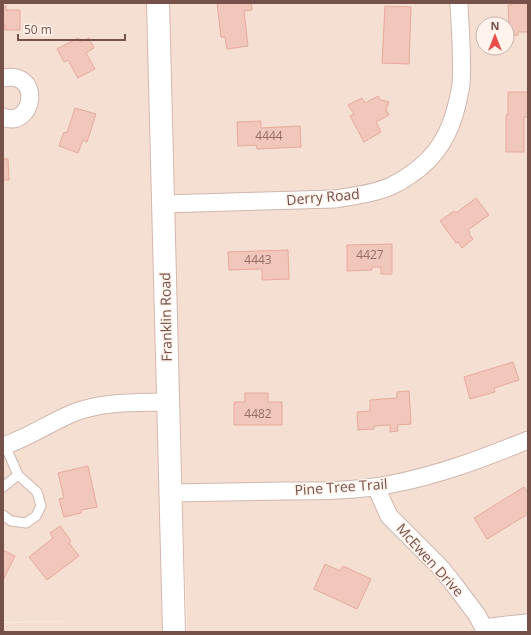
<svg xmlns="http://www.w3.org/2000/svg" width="531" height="635" font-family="'Open Sans',sans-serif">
<rect width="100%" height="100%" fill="#fceee4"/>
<!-- residential -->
<path fill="#f4dfd2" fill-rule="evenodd" d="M 3,3 L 149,3 L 167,632 L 3,632 L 3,623 L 78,621 L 3,622 Z
M 165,3 L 528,3 L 528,632 L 187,632 ZM 483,24 L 507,24 L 507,48 L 483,48 Z"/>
<!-- building -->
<path fill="#f2c7bb" stroke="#e5aa9c" d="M 217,3 L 251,3 L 252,10 L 244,11 L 248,46 L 227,49 L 225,37 L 221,37 Z
M 512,3 L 527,3 L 527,4 L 528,4 L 528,32 L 518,32 L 518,35 L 507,36 L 507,25 L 509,25 L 508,5 L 512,5 Z
M 3,6 L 6,6 L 6,10 L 20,10 L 20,30 L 5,30 L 5,25 L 3,25 Z
M 385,6 L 411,7 L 409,64 L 382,63 Z
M 78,38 L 80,42 L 89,38 L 94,48 L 86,53 L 95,69 L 78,78 L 68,60 L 64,62 L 57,49 Z
M 508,92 L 528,92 L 528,117 L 524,117 L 524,152 L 506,152 L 506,115 L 508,115 Z
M 378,96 L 381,100 L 389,102 L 386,110 L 389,115 L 376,122 L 381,132 L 364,142 L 350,116 L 354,114 L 348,105 L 362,98 L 365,103 Z
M 75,108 L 96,114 L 87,142 L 83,140 L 78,153 L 59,146 L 64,132 L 67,133 Z
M 261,121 L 261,128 L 300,126 L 301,147 L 257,149 L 256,145 L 238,146 L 237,122 Z
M 3,159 L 8,159 L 9,180 L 3,180 Z
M 476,198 L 489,215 L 468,230 L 470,233 L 469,234 L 473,239 L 462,248 L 458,242 L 456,243 L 440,221 L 454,211 L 456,213 Z
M 392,244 L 392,274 L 381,274 L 381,267 L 372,267 L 372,270 L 347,271 L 347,245 Z
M 288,250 L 289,279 L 262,280 L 262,269 L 229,270 L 228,252 Z
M 513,362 L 519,380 L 494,388 L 495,392 L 470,399 L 464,377 Z
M 409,391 L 411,424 L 397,425 L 398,431 L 390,432 L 390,425 L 374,426 L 374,429 L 358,430 L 357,412 L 370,411 L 370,400 L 397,398 L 397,392 Z
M 245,393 L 268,393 L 268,402 L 282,402 L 282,425 L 234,425 L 234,402 L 245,402 Z
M 88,466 L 97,507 L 81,510 L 81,513 L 64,517 L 59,499 L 64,498 L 58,473 Z
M 524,487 L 528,493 L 528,514 L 487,539 L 474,518 Z
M 60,526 L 71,541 L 69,543 L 79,556 L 47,580 L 29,557 L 53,538 L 50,533 Z
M 3,550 L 15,556 L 3,580 Z
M 325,564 L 340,571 L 343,566 L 371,579 L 357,609 L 314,589 Z"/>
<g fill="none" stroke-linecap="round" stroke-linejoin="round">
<defs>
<path id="lane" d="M 3,487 L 18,475
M 3,515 L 11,521 L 26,523 L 36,516 L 41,506 L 37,492 L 18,475 L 5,445"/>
<path id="street" d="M 3,78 C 44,70 33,130 3,117
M 163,204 L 335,199 C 353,196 372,194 389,187 C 396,184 403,180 410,175 C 437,157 451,133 458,100 C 459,95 460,90 461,85 C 463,58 460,30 459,3
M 3,446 C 28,438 49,423 73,413 C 103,401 136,403 168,402
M 376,487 L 389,516 L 439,566 L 453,583 L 477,615 L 486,632
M 170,493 C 209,492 247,492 286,491 C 321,491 357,491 392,484 C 439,475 484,458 528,440
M 484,628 L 507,625 L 528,623"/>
<path id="secondary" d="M 158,3 L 174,632"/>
</defs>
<!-- lane casing -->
<use href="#lane" stroke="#d0b6ad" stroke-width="11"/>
<!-- street casing -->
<use href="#street" stroke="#d0b6ad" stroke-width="19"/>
<!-- secondary casing -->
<use href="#secondary" stroke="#d6b7ac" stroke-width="24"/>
<!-- lane -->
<use href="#lane" stroke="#fff" stroke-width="9"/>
<!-- street -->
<use href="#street" stroke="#fff" stroke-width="17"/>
<!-- secondary -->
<use href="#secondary" stroke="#fff" stroke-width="22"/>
</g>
<g text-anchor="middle" stroke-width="3" stroke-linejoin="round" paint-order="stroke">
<!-- number labels -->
<g font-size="12" fill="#946e66">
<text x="269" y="140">4444</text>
<text x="370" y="259">4427</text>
<text x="258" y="264">4443</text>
<text x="258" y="418">4482</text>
</g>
<!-- street labels -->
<g font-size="14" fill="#755149" stroke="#fff3eb">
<text transform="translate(323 197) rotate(-5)" y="5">Derry Road</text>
<text transform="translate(166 317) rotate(-91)" y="5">Franklin Road</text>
<text transform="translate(341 487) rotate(-4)" y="5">Pine Tree Trail</text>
<text transform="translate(430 560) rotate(48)" y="5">McEwen Drive</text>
</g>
</g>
<!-- border -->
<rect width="531" height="635" fill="none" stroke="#755149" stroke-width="8"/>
<!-- north arrow -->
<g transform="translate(495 36)"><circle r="19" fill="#fff3eb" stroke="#c8b2aa"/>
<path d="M0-3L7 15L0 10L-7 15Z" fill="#e84d48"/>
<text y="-6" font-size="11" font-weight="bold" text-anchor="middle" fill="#755149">N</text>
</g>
<!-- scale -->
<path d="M18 34v6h107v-6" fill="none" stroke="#755149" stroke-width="2"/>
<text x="24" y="34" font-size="12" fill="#755149" stroke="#fff3eb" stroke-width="3" paint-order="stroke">50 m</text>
</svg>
